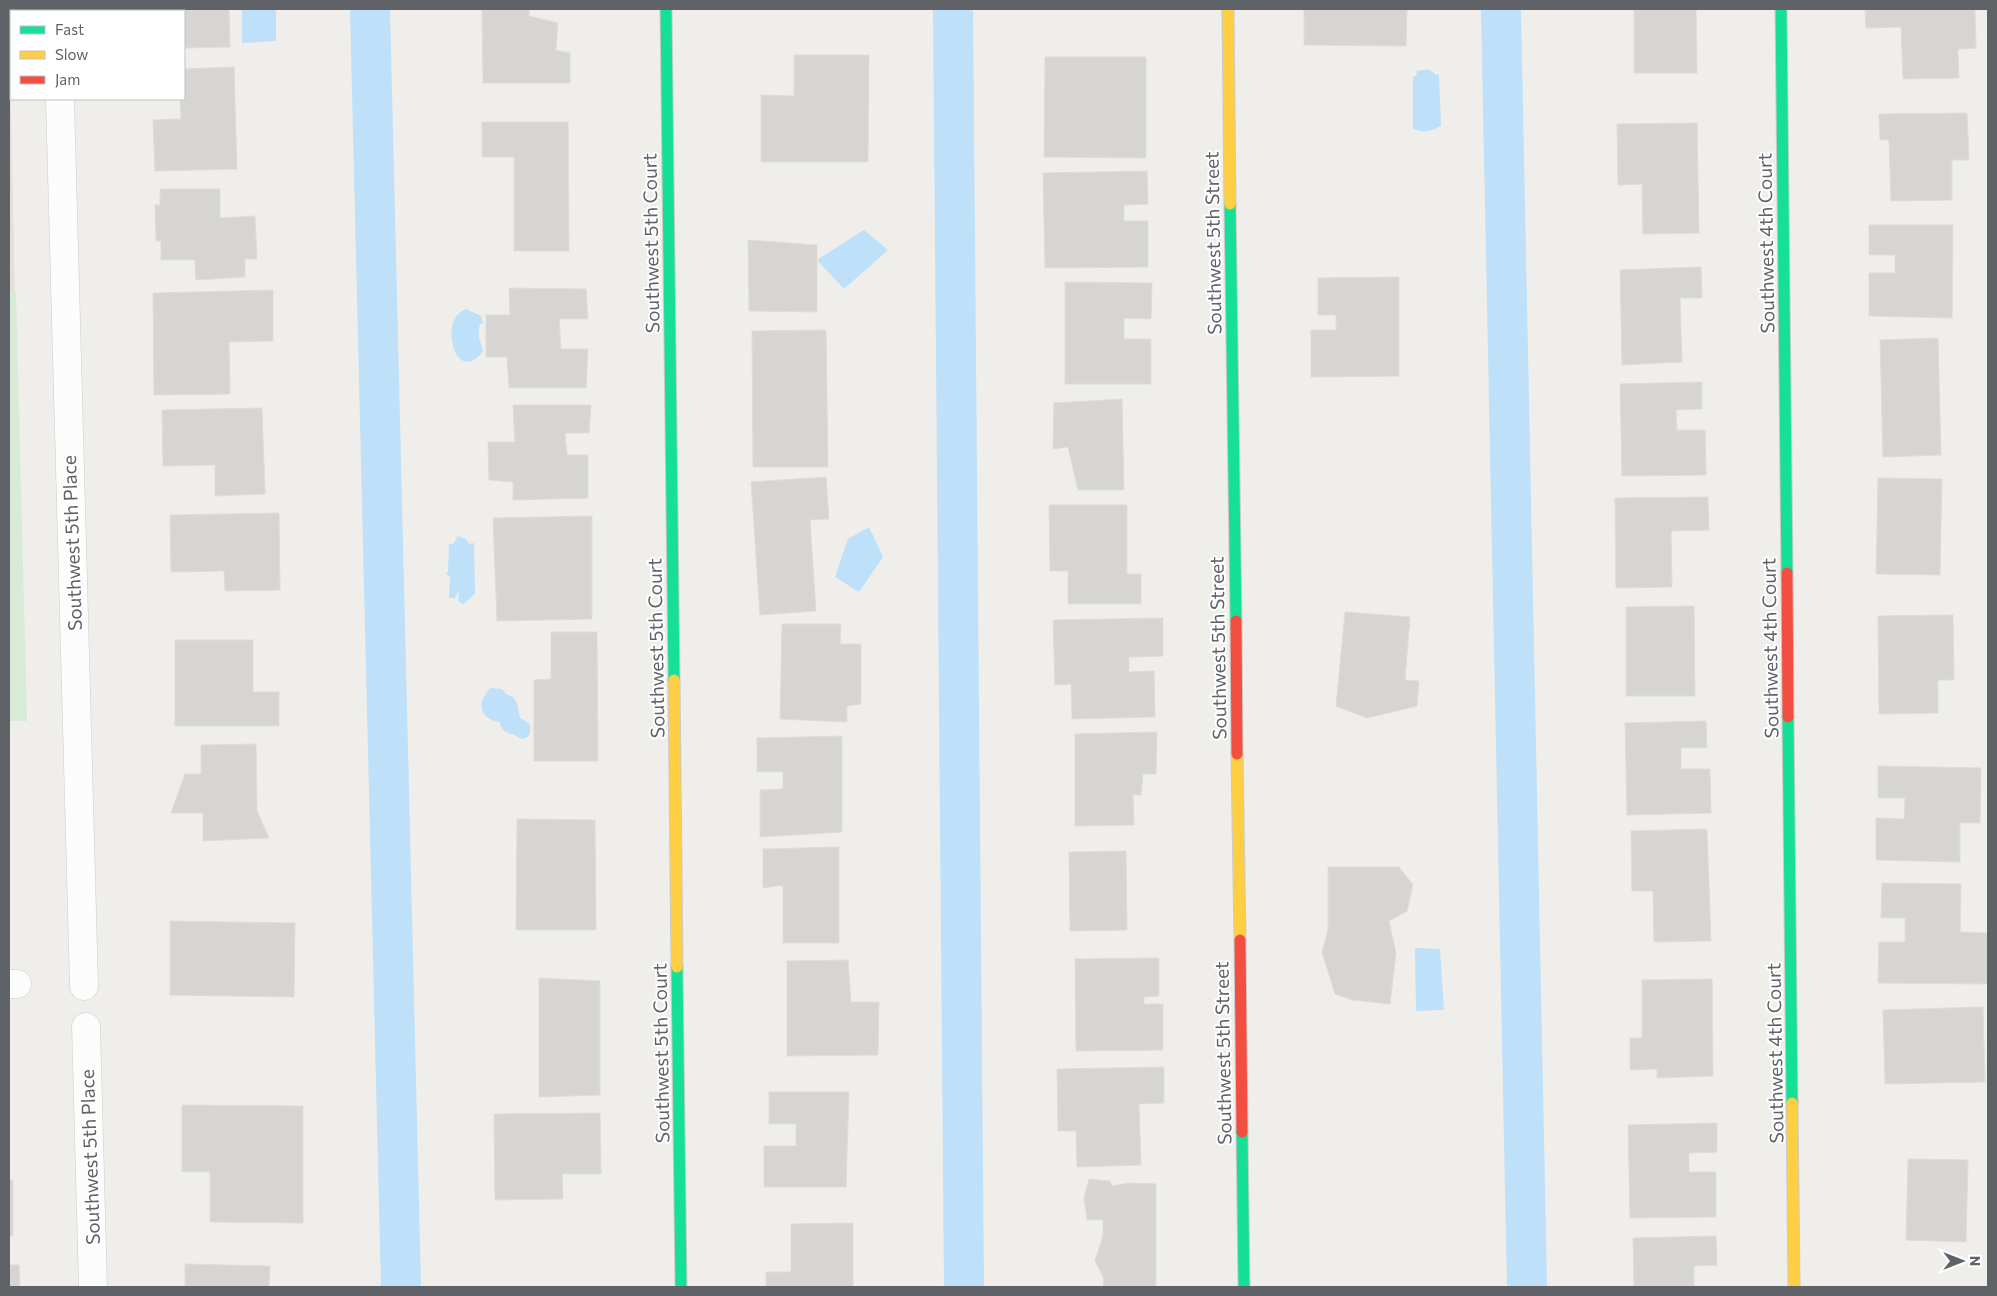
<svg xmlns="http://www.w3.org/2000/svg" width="1997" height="1296" font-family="Commissioner,sans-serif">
<rect width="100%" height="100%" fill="#efeeea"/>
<!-- education -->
<path fill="#e2e0da" d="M 9,9 L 17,394 L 27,721 L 9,721 Z"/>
<!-- green -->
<path fill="#d8ebd6" d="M 9,293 L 16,293 L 27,721 L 9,721 Z"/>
<!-- water -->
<path fill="#bfe0f9" d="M 242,9 L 276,9 L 276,41 L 242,43 Z
M 1429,69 L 1435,74 L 1439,75 L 1441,126 C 1432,131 1422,134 1413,128 L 1413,77 L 1416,76 L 1417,71 Z
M 864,230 L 888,250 L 844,289 L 817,260 Z
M 466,309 L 481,316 L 483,323 L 480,324 C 477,338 480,338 483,351 C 456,388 437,319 466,309 Z
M 869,527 L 883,557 L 859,592 L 835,577 L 848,539 Z
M 458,536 L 466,539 L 469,544 L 474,543 L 475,594 L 463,604 L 458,601 L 459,590 L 455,598 L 449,598 L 450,576 L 446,574 L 448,571 L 449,544 L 453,544 Z
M 490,688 L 502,689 L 506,694 L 514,698 L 517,703 L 520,718 L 530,724 L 530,734 L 526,738 L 521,739 L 513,734 L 510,734 L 503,730 L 499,722 C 478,717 477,704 490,688 Z
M 1415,948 L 1440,949 L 1444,1010 L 1416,1011 Z"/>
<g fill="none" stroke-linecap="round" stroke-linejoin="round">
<!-- canal -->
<path stroke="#bfe0f9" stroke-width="40" d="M 370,9 L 401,1287
M 953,9 L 964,1287
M 1501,9 L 1527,1287"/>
</g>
<!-- building -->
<path fill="#d6d5d3" stroke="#deddd9" d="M 163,9 L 229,9 L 230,47 L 184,48 L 184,11 L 163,11 Z
M 482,9 L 529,9 L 529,16 L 558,23 L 556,50 L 570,53 L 570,83 L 483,83 Z
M 1304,9 L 1407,9 L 1406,46 L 1304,45 Z
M 1634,9 L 1696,9 L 1697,73 L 1634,73 Z
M 1865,9 L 1975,9 L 1976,48 L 1958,49 L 1959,78 L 1903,79 L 1901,27 L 1866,28 Z
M 794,55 L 869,55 L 868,162 L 761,162 L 761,95 L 794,96 Z
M 1045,57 L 1146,57 L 1146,158 L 1044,157 Z
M 234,67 L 237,169 L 155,171 L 153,120 L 181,119 L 180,99 L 184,99 L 184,69 Z
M 1967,113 L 1969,160 L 1952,160 L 1952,200 L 1891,201 L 1889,140 L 1880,140 L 1879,114 Z
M 482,122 L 568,122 L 569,251 L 514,251 L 514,157 L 482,157 Z
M 1697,123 L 1699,233 L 1643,234 L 1642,184 L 1618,185 L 1617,124 Z
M 1147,171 L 1148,204 L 1124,205 L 1124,221 L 1148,221 L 1148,267 L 1045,268 L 1043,173 Z
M 160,189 L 220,189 L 220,218 L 255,216 L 257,259 L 245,259 L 245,277 L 196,280 L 195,260 L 161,260 L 161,241 L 156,241 L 155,205 L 160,205 Z
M 1869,225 L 1953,225 L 1952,318 L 1869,316 L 1869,273 L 1895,273 L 1895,255 L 1869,255 Z
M 748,240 L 817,245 L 817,312 L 749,311 Z
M 1701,267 L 1702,298 L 1680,298 L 1682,362 L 1622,365 L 1620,270 Z
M 1399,277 L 1399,376 L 1311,377 L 1311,330 L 1336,330 L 1336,315 L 1318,315 L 1318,278 Z
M 1065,282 L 1152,283 L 1151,319 L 1124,318 L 1124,339 L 1151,339 L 1151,384 L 1065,384 Z
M 509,288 L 586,289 L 588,319 L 559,319 L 561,349 L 588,349 L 586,388 L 509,388 L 507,357 L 486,357 L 486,315 L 510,315 Z
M 273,290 L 273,341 L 229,342 L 230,394 L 154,395 L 153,293 Z
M 826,330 L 828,467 L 753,467 L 752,331 Z
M 1938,338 L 1941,455 L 1883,457 L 1880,340 Z
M 1702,382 L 1702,409 L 1676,410 L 1677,430 L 1705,430 L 1706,475 L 1622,476 L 1620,384 Z
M 1122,399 L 1124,490 L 1078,490 L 1068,447 L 1053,449 L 1054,403 Z
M 513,405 L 591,405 L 589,433 L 565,433 L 567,455 L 588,455 L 588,498 L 513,500 L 513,482 L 489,480 L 488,442 L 515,442 Z
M 262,408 L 265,494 L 215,496 L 215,465 L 163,466 L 162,410 Z
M 826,477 L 829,519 L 810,520 L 816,611 L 760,615 L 751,482 Z
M 1878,478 L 1942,479 L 1940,575 L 1876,574 Z
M 1708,497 L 1709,530 L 1671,531 L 1672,587 L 1616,588 L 1615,498 Z
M 1049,505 L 1127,505 L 1127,574 L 1141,574 L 1141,604 L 1068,604 L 1068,571 L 1050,571 Z
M 279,513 L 280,590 L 225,591 L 224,571 L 171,572 L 170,515 Z
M 592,516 L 592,619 L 497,621 L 493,518 Z
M 1694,606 L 1695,696 L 1626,696 L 1626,607 Z
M 1345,612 L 1410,617 L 1405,680 L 1419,681 L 1417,706 L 1367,718 L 1336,706 Z
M 1953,615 L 1954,680 L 1938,680 L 1938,713 L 1879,714 L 1878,616 Z
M 1163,618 L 1163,656 L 1129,657 L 1129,672 L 1154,671 L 1155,717 L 1072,719 L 1071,684 L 1055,685 L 1053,620 Z
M 782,624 L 841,624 L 840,644 L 861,644 L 861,704 L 847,706 L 847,722 L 780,719 Z
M 551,632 L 597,632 L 598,761 L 534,761 L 534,680 L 551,679 Z
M 175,640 L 253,640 L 253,692 L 279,692 L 279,726 L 175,726 Z
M 1706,721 L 1707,748 L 1681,748 L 1681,769 L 1710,769 L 1711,813 L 1627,815 L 1625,723 Z
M 1157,732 L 1156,774 L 1143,774 L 1141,795 L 1133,795 L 1134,825 L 1075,826 L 1075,734 Z
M 842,736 L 842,832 L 760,837 L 760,790 L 783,789 L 783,772 L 757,772 L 757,738 Z
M 256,744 L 257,811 L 269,838 L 203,841 L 203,813 L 171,813 L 185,774 L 201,774 L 201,745 Z
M 1878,766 L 1981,768 L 1980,823 L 1960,823 L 1960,862 L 1876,860 L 1876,818 L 1904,819 L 1905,798 L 1878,798 Z
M 517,819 L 595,820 L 596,930 L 516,930 Z
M 1707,829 L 1711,941 L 1654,942 L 1653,891 L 1632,891 L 1631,831 Z
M 839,847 L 839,943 L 783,943 L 783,885 L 763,888 L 763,849 Z
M 1126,851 L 1127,930 L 1070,931 L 1069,852 Z
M 1328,867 L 1399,867 L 1413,885 L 1407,911 L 1389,921 L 1396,953 L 1390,1004 L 1352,1000 L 1335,994 L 1322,952 L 1328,930 Z
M 1882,883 L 1961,884 L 1960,932 L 1988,933 L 1988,984 L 1878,983 L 1879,942 L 1905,942 L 1905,918 L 1881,918 Z
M 170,921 L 295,923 L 294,997 L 170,995 Z
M 1159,958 L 1159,996 L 1144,997 L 1144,1004 L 1163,1004 L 1163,1050 L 1076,1051 L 1075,959 Z
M 848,960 L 851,1002 L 879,1002 L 878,1055 L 787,1056 L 787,961 Z
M 539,978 L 600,981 L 600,1095 L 539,1097 Z
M 1712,979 L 1713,1076 L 1657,1078 L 1657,1069 L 1630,1070 L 1630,1038 L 1642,1038 L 1642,980 Z
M 1983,1007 L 1985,1082 L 1885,1084 L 1883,1010 Z
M 1164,1067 L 1164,1103 L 1139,1104 L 1141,1165 L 1077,1167 L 1076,1131 L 1058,1131 L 1057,1069 Z
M 769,1092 L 849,1092 L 846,1187 L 764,1187 L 764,1146 L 796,1146 L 796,1124 L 769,1124 Z
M 182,1105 L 303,1106 L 303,1223 L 210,1222 L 210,1172 L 182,1172 Z
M 600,1113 L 601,1174 L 562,1174 L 563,1199 L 495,1200 L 494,1114 Z
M 1717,1123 L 1717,1152 L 1689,1153 L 1689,1172 L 1716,1172 L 1716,1217 L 1630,1218 L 1628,1125 Z
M 1908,1159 L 1968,1160 L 1966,1242 L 1906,1240 Z
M 1089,1179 L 1110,1181 L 1112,1186 L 1129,1183 L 1156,1184 L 1156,1287 L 1103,1287 L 1104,1279 L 1095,1261 L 1103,1236 L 1103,1220 L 1087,1220 L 1084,1198 Z
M 9,1180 L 13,1180 L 13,1236 L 9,1236 Z
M 853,1223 L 853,1287 L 766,1287 L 766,1272 L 791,1272 L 791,1224 Z
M 1716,1236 L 1717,1265 L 1694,1266 L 1694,1287 L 1634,1287 L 1633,1238 Z
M 185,1264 L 270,1266 L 269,1287 L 185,1287 Z
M 9,1265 L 19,1265 L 20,1287 L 9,1287 Z"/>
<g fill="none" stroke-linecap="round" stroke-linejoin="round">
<defs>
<path id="street" d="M 58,9 L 58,11
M 60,99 L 84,986
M 9,984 L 17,984
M 86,1027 L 93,1287"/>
<path id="fast" d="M 666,9 L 674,680
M 1781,9 L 1787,573
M 1230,204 L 1236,621
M 1788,717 L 1792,1103
M 677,967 L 681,1287
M 1242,1132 L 1244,1287"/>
<path id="slow" d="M 1228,9 L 1230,204
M 674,680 L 677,967
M 1237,754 L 1240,940
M 1792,1103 L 1794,1287"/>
<path id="jam" d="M 1787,573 L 1788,717
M 1236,621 L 1237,754
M 1240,940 L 1242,1132"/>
</defs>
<!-- street casing -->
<use href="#street" stroke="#cbcccc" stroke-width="29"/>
<!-- fast casing -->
<use href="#fast" stroke="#cacacb" stroke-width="13"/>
<!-- slow casing -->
<use href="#slow" stroke="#cacacb" stroke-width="13"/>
<!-- jam casing -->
<use href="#jam" stroke="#cacacb" stroke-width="13"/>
<!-- street -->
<use href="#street" stroke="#fdfcfc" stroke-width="28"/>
<!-- fast -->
<use href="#fast" stroke="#16e098" stroke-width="11"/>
<!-- slow -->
<use href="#slow" stroke="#ffcf43" stroke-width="11"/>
<!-- jam -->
<use href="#jam" stroke="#f24e42" stroke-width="11"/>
</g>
<g text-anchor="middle" stroke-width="4" stroke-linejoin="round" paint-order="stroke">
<!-- street labels -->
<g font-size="19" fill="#5f6368" stroke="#fff">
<text transform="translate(651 243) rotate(-91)" y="7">Southwest 5th Court</text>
<text transform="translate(1213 243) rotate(-91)" y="7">Southwest 5th Street</text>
<text transform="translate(1766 243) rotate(-91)" y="7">Southwest 4th Court</text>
<text transform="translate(72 543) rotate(-92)" y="7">Southwest 5th Place</text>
<text transform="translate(656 648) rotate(-91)" y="7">Southwest 5th Court</text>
<text transform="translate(1218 648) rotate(-91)" y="7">Southwest 5th Street</text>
<text transform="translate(1770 648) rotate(-91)" y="7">Southwest 4th Court</text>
<text transform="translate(661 1053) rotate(-91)" y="7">Southwest 5th Court</text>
<text transform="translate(1223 1053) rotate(-91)" y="7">Southwest 5th Street</text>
<text transform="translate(1775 1053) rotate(-91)" y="7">Southwest 4th Court</text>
<text transform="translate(90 1157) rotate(-92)" y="7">Southwest 5th Place</text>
</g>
</g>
<!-- border -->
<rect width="1997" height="1296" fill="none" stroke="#5f6368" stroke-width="20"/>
<!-- legend -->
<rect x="10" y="10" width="175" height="90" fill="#ffffff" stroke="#bfc1c3"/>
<rect x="20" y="26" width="25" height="8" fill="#16e098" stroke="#bfc1c3"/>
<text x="55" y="35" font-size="15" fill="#5f6368">Fast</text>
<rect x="20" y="51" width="25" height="8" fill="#ffcf43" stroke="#bfc1c3"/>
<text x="55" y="60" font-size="15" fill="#5f6368">Slow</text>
<rect x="20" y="76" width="25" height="8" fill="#f24e42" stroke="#bfc1c3"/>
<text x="55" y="85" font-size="15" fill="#5f6368">Jam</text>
<!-- north arrow -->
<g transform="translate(1962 1261) rotate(90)" stroke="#ffffff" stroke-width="4" paint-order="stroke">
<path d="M0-4L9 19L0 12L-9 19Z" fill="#5f6368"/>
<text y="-8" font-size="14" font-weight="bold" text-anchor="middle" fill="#5f6368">N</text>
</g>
</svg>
